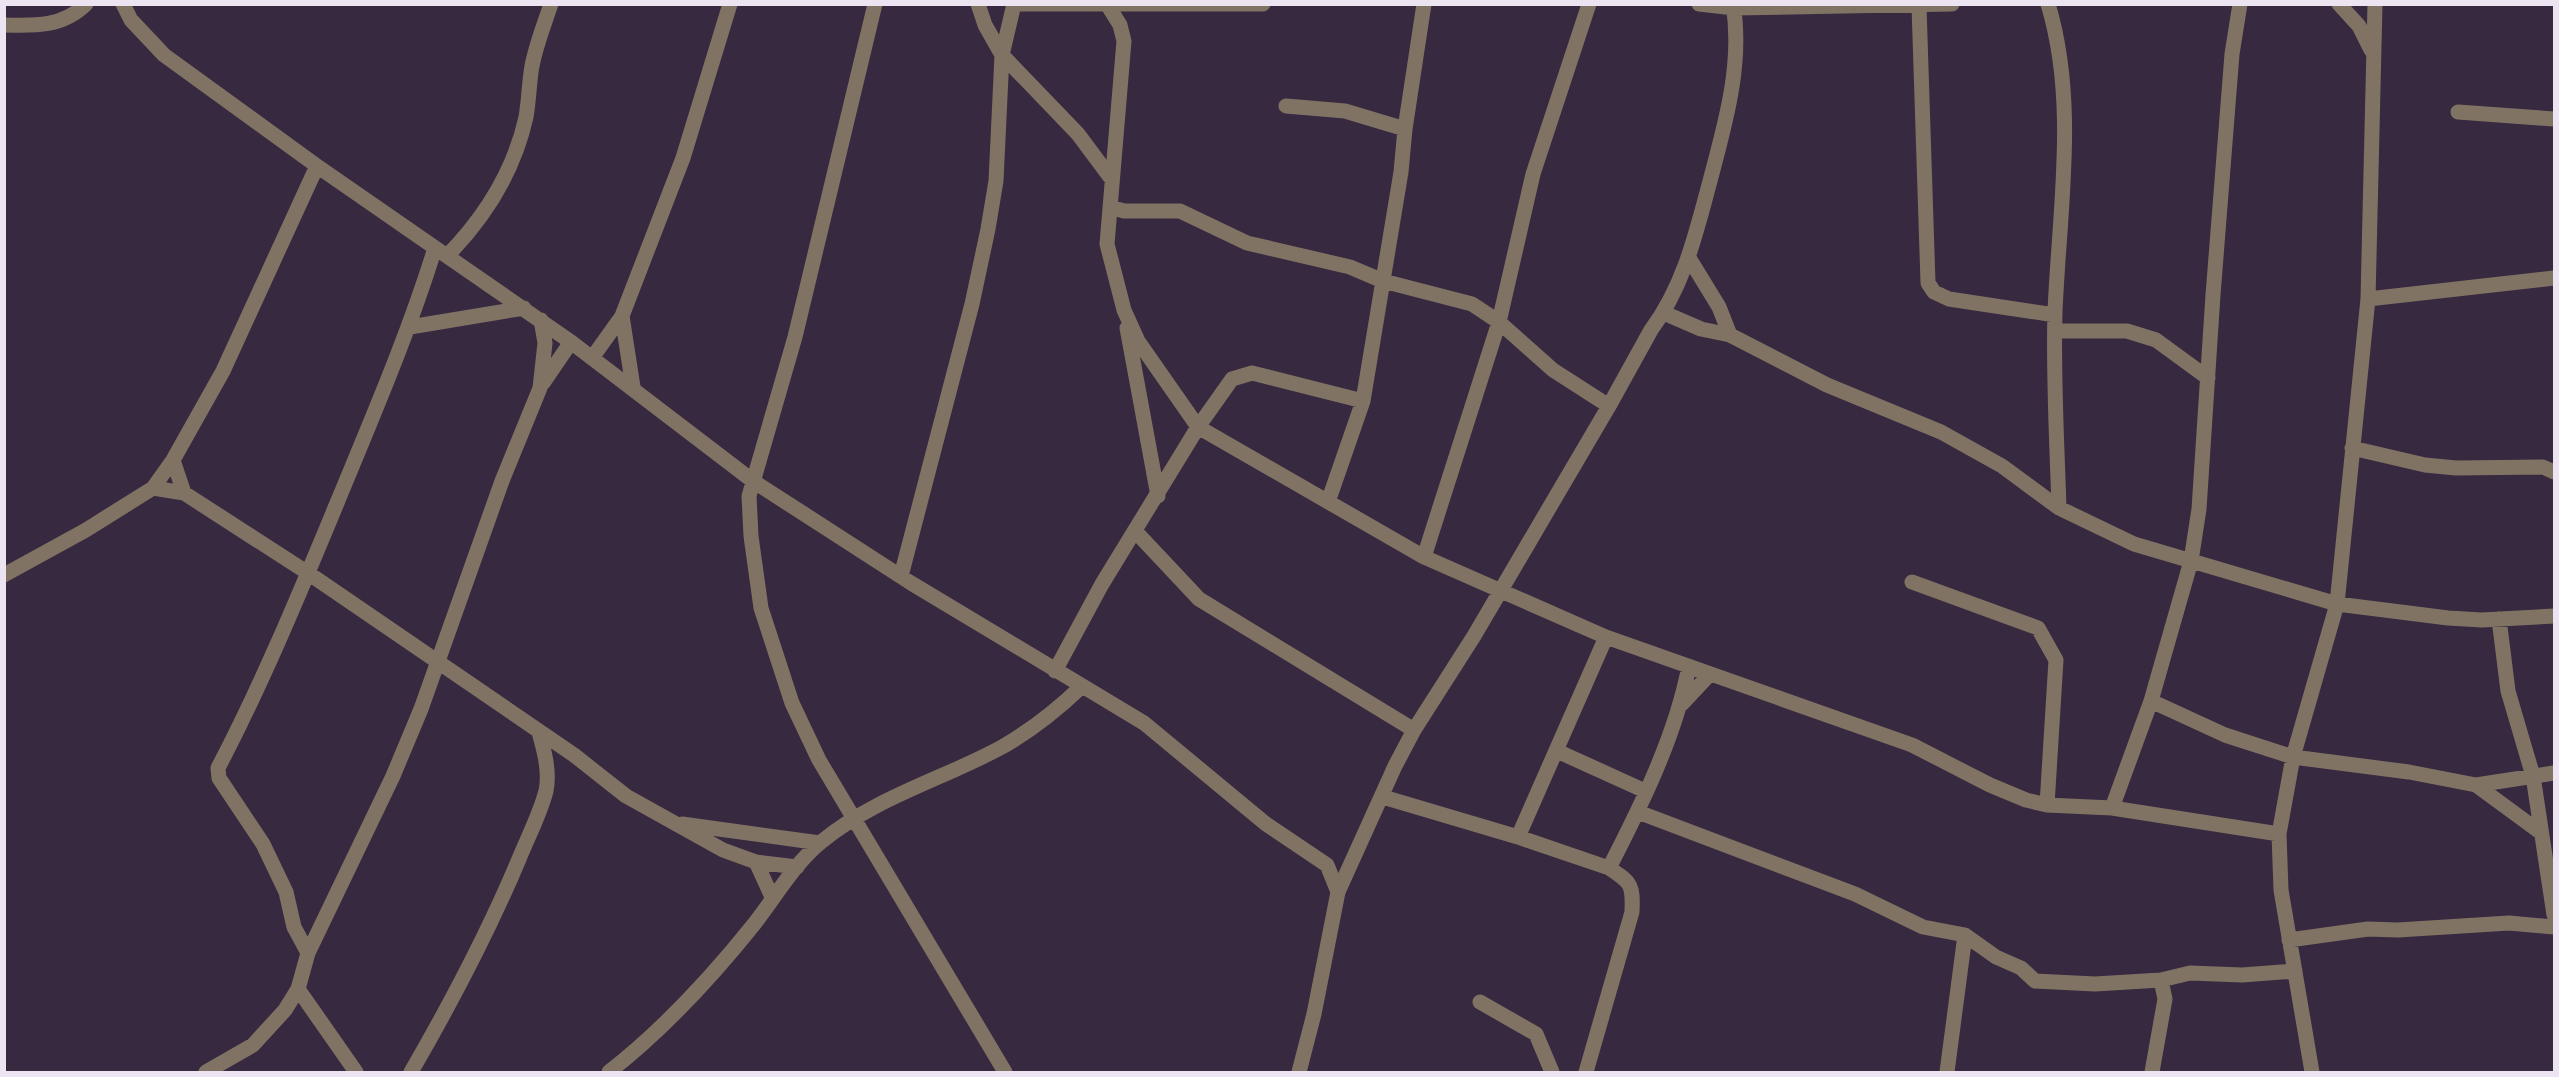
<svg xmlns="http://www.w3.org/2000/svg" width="2559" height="1077" font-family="'Archivo Narrow',sans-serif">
<rect width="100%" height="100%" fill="#37293f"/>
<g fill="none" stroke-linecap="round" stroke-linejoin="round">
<!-- minor -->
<path stroke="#817364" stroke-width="15" d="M 123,4 L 131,20 L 164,55 L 317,166 L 571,342 L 753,481 L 911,583 L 1144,723 L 1266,824 L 1327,865 L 1338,892
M 875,4 L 795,337 L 749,496 L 751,536 L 761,608 L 792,703 L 819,760 L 1005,1072
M 978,4 L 985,25 L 1002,55 L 1078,134 L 1110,177
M 1022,4 L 1263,4
M 1107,4 L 1120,25 L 1124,41 L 1107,244 L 1124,310 L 1138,341 L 1198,427 L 1424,557 L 1606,637 L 1912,745 L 1990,785 L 2026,800 L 2047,805 L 2112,808 L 2279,834
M 1699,4 L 1734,8 L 1952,4
M 2048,4 C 2078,103 2059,211 2055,312 C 2053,377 2057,443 2059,508
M 2339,4 L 2359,26 L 2371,50
M 1919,6 L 1928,283 L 1934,292 L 1949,299 L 2055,315
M 4,25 C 35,26 63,27 86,4
M 1286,106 L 1345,111 L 1405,129 L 1401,172 L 1363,401 L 1328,502
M 2458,112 L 2554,119
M 1405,129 L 1424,4
M 1110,207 L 1124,211 L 1180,211 L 1247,243 L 1350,267 L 1383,281 L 1472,304 L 1499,322 L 1553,370 L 1609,406
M 447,256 C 486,216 514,172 526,117 C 529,100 529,83 532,66 C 536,45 544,25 551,4
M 1689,258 L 1719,307 L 1730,335
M 2368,299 L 2554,278
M 1664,313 L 1701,329 L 1730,335 L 1827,385 L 1941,432 L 2002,466 L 2059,508 L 2134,544 L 2337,604 L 2448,618 L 2482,620 L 2554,616
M 622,316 L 633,387
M 410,327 L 524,308
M 1127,328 L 1158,496
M 2055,331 L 2127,331 L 2156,340 L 2208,378
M 592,358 L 622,316 L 683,158 L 730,4
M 543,383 L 571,342
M 2352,448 L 2425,465 L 2456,468 L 2543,467 L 2554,472
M 173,460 L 184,493
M 153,488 L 184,493 L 308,573 L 574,755 L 626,796 L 723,850 L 756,862 L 797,867
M 1136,532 L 1199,599 L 1414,730
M 1424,557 L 1499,322 L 1533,174 L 1589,4
M 4,575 L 86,530 L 153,488 L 173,460 L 223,371 L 317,166
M 901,576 L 972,304 L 988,229 L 996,181 L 1002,55 L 1014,4
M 1912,582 L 2038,628 L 2056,660 L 2047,805
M 2499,619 L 2508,691 L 2533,776 L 2554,915
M 1055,671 L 1102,584 L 1198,427 L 1232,379 L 1252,373 L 1363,401
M 2151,701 L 2225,735 L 2293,757 L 2409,772 L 2476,785 L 2554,773
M 1682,704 L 1710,674
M 1557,751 L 1645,791
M 2476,785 L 2540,832
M 1383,797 L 1518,837 L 1609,868 C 1641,806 1676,735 1689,666
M 2112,808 L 2151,701 L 2191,561 L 2199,509 L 2213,295 L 2232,54 L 2240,4
M 1638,812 L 1855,894 L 1923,927 L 1965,935 L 1996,957 L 2021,968 L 2035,981 L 2095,984 L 2161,980 L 2190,973 L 2242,975 L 2295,971
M 682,824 L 820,843
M 1518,837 L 1606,637
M 756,862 L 772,897
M 2289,940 L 2368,929 L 2398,930 L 2509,923 L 2554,927
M 308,953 L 294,927 L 286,892 L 263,844 L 219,778 L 218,768 C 263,682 300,592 337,503 C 372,418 408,335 435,248
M 298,989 L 356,1072
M 1480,1002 L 1536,1034 L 1552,1072
M 206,1072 L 253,1045 L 285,1010 L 298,989 L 308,953 L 393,776 L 421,709 L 502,481 L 540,388 L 545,343 L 541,320
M 411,1072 C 451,1003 488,933 519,859 C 528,837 540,814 546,791 C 550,771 544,750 539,732
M 609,1072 C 664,1029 711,978 755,923 C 776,896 794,864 821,842 C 876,797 941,780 1002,747 C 1030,731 1058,709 1081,687
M 1299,1072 L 1314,1014 L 1338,892 L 1395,766 L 1414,730 L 1474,636 L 1609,406 L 1651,330 C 1684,286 1696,233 1710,181 C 1725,124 1743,64 1733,4
M 1586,1072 L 1632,912 C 1633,885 1632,883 1609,868
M 1947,1072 L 1965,935
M 2152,1072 L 2165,999 L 2161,980
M 2312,1072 L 2281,890 L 2279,834 L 2293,757 L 2337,604 L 2368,299 L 2375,4"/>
</g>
<!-- border -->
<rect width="2559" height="1077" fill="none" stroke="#ede4f2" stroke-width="12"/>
</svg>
